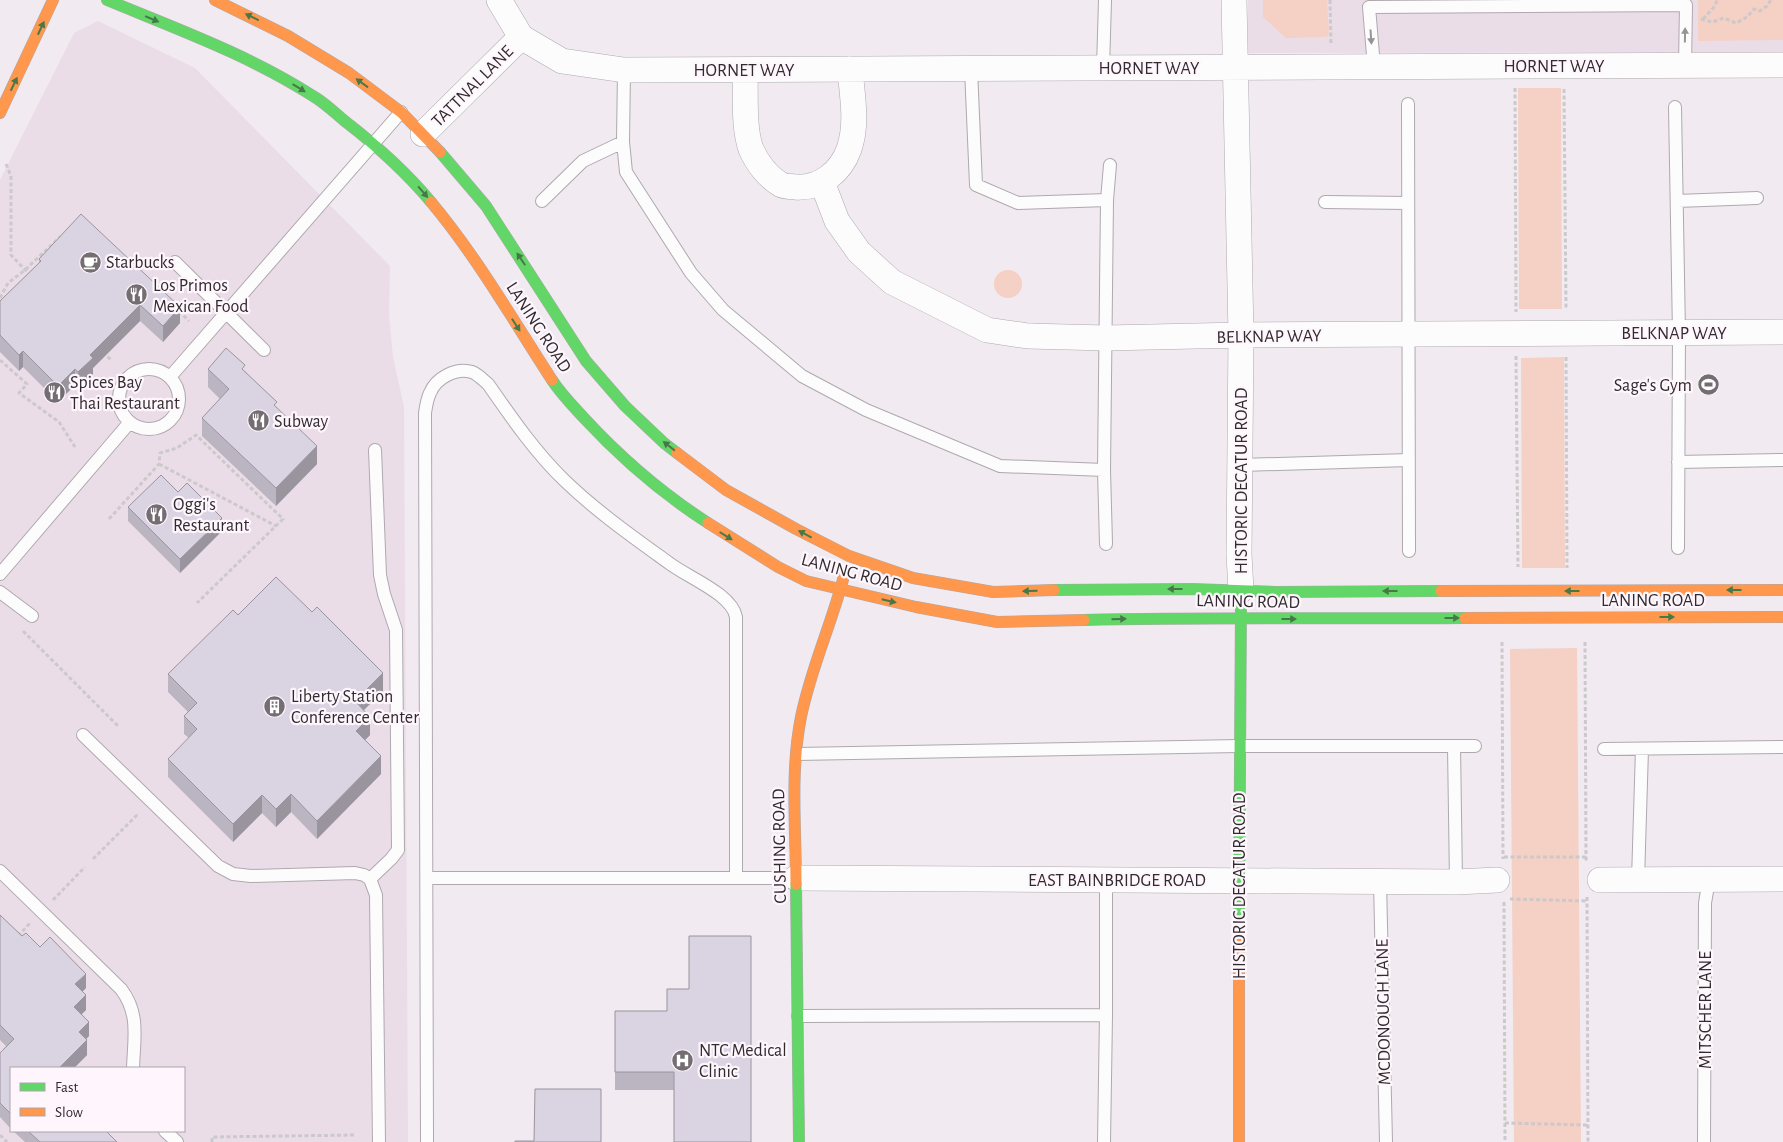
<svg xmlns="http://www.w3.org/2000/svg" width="1783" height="1142" font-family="'Alegreya Sans',sans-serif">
<rect width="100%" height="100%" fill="#f1eaf0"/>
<!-- built -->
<path fill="#ebdde8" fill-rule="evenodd" d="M 1248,0 L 1783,0 L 1783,52 L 1248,53 Z
M 98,21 L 195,68 L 390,266 L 389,315 L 393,357 L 404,407 L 408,1142 L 0,1142 L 0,180 L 74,33 ZM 11,1068 L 184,1068 L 184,1131 L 11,1131 Z"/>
<!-- green -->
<path fill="#f5d0c5" d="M 1263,0 L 1327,0 L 1329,33 L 1327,37 L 1286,38 L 1263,17 Z
M 1698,0 L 1783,0 L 1783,40 L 1698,41 Z
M 1518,88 L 1561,88 L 1562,309 L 1519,309 Z
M994 284a14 14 0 1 1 28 0a14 14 0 1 1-28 0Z
M 1564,357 L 1565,568 L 1522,568 L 1521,358 Z
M 1577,648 L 1581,1142 L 1514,1142 L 1510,649 Z"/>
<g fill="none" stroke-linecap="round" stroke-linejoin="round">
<defs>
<path id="lane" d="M 1374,67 L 1369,7 L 1686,5 L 1685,65
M 1103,68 L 1105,0
M 971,69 L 976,185 L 1018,203 L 1107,200
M 624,70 L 623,142 L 626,172 L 691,273 L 723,310 L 802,376 L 866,410 L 1000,466 L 1104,470
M 1408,104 L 1409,551
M 1675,107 L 1679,333 L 1678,548
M 542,201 L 583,161 L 623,142
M 1677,201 L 1757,198
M 1325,202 L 1408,203
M 175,262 L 264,350
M119 399a30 30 0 1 1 60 0a30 30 0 1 1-60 0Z
M 170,377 L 401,112
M 1678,462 L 1783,460
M 1241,465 L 1409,460
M 1106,544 L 1104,470 L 1107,200 L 1110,165
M 0,574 L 130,422
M 0,592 L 32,616
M 83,735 L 218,866 L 233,874 L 251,876 L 355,873 L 364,875 L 370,879 L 376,895 L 379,1142
M 1454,746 L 1456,882
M 1604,749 L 1783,747
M 797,754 L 1239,746 L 1475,746
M 0,871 L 121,989 C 140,1014 134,1038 133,1068
M 427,878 L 796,878
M 370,879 L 391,859 L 398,850 L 396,630 L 384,594 L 380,575 L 375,450
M 1638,880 L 1642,749
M 1380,882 L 1386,1142
M 798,1016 L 1106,1015
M 165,1131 L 177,1142
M 427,1142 L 425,413 C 426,406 427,399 430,393 C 436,378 456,367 472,372 C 479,375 483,380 488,384 C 511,417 535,452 564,480 C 596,511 633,537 669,563 C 687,577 732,594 736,617 L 736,878
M 1104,1142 L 1106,1015 L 1106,880
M 1704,1142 L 1705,903 L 1709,879"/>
<path id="street" d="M 499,0 L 521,37 L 562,61 L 624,70 L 1783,65
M 1234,0 L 1241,335 L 1239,555 L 1241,590
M 745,70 C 746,93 743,127 751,149 C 757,163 768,177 780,184 C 784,187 790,186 795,187 C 820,189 841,172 849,149 C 858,124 852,95 850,69
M 423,134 L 521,37
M 822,182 L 837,221 L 859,252 L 892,282 L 987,330 L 1028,336 L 1106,338 L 1241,335 L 1783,332
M 796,878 L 1456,882 L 1497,880
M 1600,880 L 1783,879"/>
<path id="fast" d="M 107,0 C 177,29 249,55 313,96 C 325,103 335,113 346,122 C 377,146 406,172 431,202
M 440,152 L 486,206 L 586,361 L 625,406 L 664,443 L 677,453
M 552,380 C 561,394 573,406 584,418 C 621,458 663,494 708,523
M 1054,590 L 1192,589 L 1276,592 L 1441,591
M 1084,620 C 1211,617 1338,619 1465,618
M 796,884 L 799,1142
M 1239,927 L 1241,601"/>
<path id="slow" d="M 215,0 L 288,36 L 349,73 L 401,112 L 440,152
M 0,113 L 53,0
M 431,202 C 477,257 513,320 552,380
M 677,453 L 726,490 L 796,529 L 849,556 L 913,578 L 993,592 L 1054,590
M 708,523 L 778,567 L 806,581 L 916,607 L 997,622 L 1084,620
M 1441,591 L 1783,590
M 1465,618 L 1783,617
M 796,884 C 796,829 790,772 801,717 C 811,667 833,621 845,572
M 1239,927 L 1239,1142"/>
</defs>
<!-- lane casing -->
<use href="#lane" stroke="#aea9ad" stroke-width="14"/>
<!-- street casing -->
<use href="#street" stroke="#aea9ad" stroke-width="26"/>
<!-- fast casing -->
<use href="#fast" stroke="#aea9ad" stroke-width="12"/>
<!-- slow casing -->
<use href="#slow" stroke="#aea9ad" stroke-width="12"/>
<!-- path -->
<path stroke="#ccc9cb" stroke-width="3" stroke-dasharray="4 2.5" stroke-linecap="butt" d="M 1330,0 L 1331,44
M 1701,19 L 1712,22 L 1724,18 L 1736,23 L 1747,17 L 1754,9 L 1760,11 L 1767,6 L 1771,0
M 1703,19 L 1715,6 L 1717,0
M 1515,88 L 1516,312
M 1564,89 L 1566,310
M 6,164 L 11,176 L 11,255 L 30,275
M 0,298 L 8,283 L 25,270 L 61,236
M 179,311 L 189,321
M 103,352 L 112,361
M 1516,356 L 1518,567
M 1566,357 L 1567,568
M 0,360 L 27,384 L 19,393 L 59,422 L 75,447
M 159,464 L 276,526
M 109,519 L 159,464 L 160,453 L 177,448 L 196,435 L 283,519 L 197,603
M 23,631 L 118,726
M 1502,642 L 1503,859
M 1585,642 L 1586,861
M 1504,857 L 1586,857
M 93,859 L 139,813
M 1587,897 L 1588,1142
M 1510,899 L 1587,901
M 53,900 L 85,867
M 1504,902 L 1505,1142
M 18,936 L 31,922
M 1505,1123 L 1588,1125
M 0,1135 L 7,1142
M 212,1142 L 212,1137 L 355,1135"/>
<!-- lane -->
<use href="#lane" stroke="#fdfcfd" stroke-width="12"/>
<!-- street -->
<use href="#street" stroke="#fdfcfd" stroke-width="25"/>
<!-- fast -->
<use href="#fast" stroke="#63d668" stroke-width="11"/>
<!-- slow -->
<use href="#slow" stroke="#ff974d" stroke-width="11"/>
</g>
<!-- wall -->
<path fill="#bbb5c2" d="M 39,259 L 180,323 L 163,342 L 140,321 L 93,368 L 93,374 L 78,388 L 75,385 L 58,402 L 23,367 L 19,371 L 0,352 L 0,301 L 39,263 Z
M 208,369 L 245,371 L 277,408 L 317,464 L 276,506 L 202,436 L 202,418 L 220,399 L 208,387 Z
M 178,492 L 222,531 L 180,573 L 128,521 L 128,507 Z
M 238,615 L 383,691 L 363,710 L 370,735 L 365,740 L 381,774 L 317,839 L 291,812 L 276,827 L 262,813 L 233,842 L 168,777 L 168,759 L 189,738 L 184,734 L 184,716 L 188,712 L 168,692 L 168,674 Z
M 0,915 L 22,936 L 40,947 L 86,988 L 82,992 L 86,1010 L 82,1014 L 89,1036 L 86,1039 L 87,1055 L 74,1068 L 11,1068 L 11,1129 L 0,1117 L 0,1053 L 6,1046 L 0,1040 Z
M 751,936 L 674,1090 L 615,1090 L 615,1011 L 667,1011 L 689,989 Z
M 13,1131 L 106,1131 L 117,1142 L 25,1142 Z"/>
<!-- shaded-wall -->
<path fill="#99949e" d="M 140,305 L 140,321 L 93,368 L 93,374 L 78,388 L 78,372 L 90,355 Z
M 180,307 L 180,323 L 163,342 L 163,326 Z
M 23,351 L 23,367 L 19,371 L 19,355 Z
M 75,369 L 75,385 L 58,402 L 58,386 Z
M 317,446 L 317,464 L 276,506 L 276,488 Z
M 222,518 L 222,531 L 180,573 L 180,559 Z
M 383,673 L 383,691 L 355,719 L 355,701 Z
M 370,717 L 370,735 L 356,749 L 356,731 Z
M 381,756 L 381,774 L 317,839 L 317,821 Z
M 291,794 L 291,812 L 276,827 L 276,809 Z
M 262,795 L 262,813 L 233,842 L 233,824 Z
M 86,974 L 86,988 L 75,999 L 75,984 Z
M 86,995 L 86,1010 L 74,1021 L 74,1007 Z
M 89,1022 L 89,1036 L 79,1046 L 79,1032 Z
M 87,1040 L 87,1055 L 74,1068 L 59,1068 Z"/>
<!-- building -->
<path fill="#dad3e1" stroke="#99949e" d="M 81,214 L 180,307 L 163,326 L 140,305 L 90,355 L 93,358 L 78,372 L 75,369 L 58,386 L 23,351 L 19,355 L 0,335 L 0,301 L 41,261 L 39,259 Z
M 226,348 L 245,365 L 242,369 L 277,402 L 274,405 L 317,446 L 276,488 L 202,418 L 229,389 L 208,369 Z
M 161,475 L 178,492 L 187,483 L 222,518 L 180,559 L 128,507 Z
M 276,577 L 312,612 L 317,607 L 383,673 L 355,701 L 370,717 L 356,731 L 381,756 L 317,821 L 291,794 L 276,809 L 262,795 L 233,824 L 168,759 L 197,729 L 184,716 L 197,703 L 168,674 L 233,610 L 238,615 Z
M 0,915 L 22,936 L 26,933 L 40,947 L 50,937 L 86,974 L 75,984 L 86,995 L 74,1007 L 89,1022 L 79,1032 L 87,1040 L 59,1068 L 11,1068 L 11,1114 L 0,1103 L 0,1053 L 14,1039 L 0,1025 Z
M 689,936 L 751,936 L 751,1142 L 674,1142 L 674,1072 L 615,1072 L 615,1011 L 667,1011 L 667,989 L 689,989 Z
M 535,1089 L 601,1089 L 601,1142 L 515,1142 L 515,1141 L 534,1141 Z
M 28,1131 L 106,1131 L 117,1142 L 40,1142 Z"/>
<!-- one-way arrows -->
<defs><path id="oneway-solid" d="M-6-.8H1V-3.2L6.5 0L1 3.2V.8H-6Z" transform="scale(1.25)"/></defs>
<g fill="#477849">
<use href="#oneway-solid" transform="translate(252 17) rotate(-154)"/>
<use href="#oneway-solid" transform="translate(152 19) rotate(23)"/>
<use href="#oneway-solid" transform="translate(41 28) rotate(-65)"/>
<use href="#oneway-solid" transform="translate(362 83) rotate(-144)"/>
<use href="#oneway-solid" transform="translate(14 84) rotate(-64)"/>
<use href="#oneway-solid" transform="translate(299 88) rotate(31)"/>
<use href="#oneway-solid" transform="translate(423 192) rotate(49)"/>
<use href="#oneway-solid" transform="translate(521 259) rotate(-124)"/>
<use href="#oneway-solid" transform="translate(516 325) rotate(57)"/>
<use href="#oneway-solid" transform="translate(669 446) rotate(-142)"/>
<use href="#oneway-solid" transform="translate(805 534) rotate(-152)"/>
<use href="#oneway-solid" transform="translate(726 536) rotate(32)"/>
<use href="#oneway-solid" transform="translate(1175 589) rotate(180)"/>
<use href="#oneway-solid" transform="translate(1734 590) rotate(180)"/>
<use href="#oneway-solid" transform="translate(1030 591) rotate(178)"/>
<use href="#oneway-solid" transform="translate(1390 591) rotate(180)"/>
<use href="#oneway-solid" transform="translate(1572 591) rotate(180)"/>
<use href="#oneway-solid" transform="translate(889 601) rotate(13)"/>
<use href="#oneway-solid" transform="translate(1667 617)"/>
<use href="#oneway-solid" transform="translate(1452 618)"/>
<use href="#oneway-solid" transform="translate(1119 619) rotate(-2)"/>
<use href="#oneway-solid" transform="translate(1289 619)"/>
</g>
<g fill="#969496">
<use href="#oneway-solid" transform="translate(1685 35) rotate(-89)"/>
<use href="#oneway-solid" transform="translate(1371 37) rotate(86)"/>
</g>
<!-- icons -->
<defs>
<symbol id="cafe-disc" viewBox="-11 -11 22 22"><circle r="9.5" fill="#746e73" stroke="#fef6fc"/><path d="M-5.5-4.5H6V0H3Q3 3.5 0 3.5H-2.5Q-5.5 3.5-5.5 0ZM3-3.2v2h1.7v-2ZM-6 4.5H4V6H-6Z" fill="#fff"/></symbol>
<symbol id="restaurant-disc" viewBox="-11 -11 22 22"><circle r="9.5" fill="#746e73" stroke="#fef6fc"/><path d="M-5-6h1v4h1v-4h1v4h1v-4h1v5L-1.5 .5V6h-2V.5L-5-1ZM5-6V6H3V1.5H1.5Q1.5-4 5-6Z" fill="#fff"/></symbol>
<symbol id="stadium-disc" viewBox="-11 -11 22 22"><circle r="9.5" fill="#746e73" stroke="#fef6fc"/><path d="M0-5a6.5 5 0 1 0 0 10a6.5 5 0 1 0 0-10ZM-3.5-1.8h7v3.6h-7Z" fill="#fff"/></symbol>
<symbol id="building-disc" viewBox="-11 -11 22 22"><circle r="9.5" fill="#746e73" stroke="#fef6fc"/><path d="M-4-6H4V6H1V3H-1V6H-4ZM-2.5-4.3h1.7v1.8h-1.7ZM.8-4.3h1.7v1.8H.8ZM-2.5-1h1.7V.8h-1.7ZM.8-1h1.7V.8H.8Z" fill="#fff"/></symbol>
<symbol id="hospital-disc" viewBox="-11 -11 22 22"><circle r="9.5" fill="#746e73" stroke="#fef6fc"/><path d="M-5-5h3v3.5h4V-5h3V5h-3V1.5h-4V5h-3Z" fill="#fff"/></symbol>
</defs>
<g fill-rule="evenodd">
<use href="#cafe-disc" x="78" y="250" width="25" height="25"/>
<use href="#restaurant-disc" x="124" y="282" width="25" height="25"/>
<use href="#stadium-disc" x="1696" y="372" width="25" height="25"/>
<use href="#restaurant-disc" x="42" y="380" width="25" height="25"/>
<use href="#restaurant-disc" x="246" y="408" width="25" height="25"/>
<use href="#restaurant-disc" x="144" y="502" width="25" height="25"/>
<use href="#building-disc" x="262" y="694" width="25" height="25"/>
<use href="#hospital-disc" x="670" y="1048" width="25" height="25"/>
</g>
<g text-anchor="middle" stroke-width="4.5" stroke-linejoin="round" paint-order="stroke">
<!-- street labels -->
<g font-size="18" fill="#302b2f" stroke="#fef6fc">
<text x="1554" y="72">HORNET WAY</text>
<text x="1149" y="74">HORNET WAY</text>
<text x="744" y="76">HORNET WAY</text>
<text transform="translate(472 86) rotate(-45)" y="6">TATTNAL LANE</text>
<text transform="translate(539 327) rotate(57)" y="6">LANING ROAD</text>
<text x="1674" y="339">BELKNAP WAY</text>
<text transform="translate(1269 336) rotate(-1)" y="6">BELKNAP WAY</text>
<text transform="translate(1241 481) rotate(-90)" y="6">HISTORIC DECATUR ROAD</text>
<text transform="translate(852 572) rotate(15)" y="6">LANING ROAD</text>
<text x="1653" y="606">LANING ROAD</text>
<text transform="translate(1248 601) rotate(1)" y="6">LANING ROAD</text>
<text transform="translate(779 846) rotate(-91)" y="6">CUSHING ROAD</text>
<text x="1117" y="886">EAST BAINBRIDGE ROAD</text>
<text transform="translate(1239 886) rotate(-90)" y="6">HISTORIC DECATUR ROAD</text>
<text transform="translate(1705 1010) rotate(-90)" y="6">MITSCHER LANE</text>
<text transform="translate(1383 1012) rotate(-91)" y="6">MCDONOUGH LANE</text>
</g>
<!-- poi labels -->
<g font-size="18" fill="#302b2f" stroke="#fef6fc" text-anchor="start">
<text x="106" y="268">Starbucks</text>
<text x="153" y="291">Los Primos<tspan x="153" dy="21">Mexican Food</tspan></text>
<text x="70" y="388">Spices Bay<tspan x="70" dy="21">Thai Restaurant</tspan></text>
<text x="1692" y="391" text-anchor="end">Sage's Gym</text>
<text x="274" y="427">Subway</text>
<text x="173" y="510">Oggi's<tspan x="173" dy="21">Restaurant</tspan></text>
<text x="291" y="702">Liberty Station<tspan x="291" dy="21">Conference Center</tspan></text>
<text x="699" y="1056">NTC Medical<tspan x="699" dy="21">Clinic</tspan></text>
</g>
</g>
<!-- legend -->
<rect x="10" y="1067" width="175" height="65" fill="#fef6fc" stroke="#aca5aa"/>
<rect x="20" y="1083" width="25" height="8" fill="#63d668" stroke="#aca5aa"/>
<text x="55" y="1092" font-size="15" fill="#302b2f">Fast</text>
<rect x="20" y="1108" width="25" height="8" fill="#ff974d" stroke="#aca5aa"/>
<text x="55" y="1117" font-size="15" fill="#302b2f">Slow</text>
</svg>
